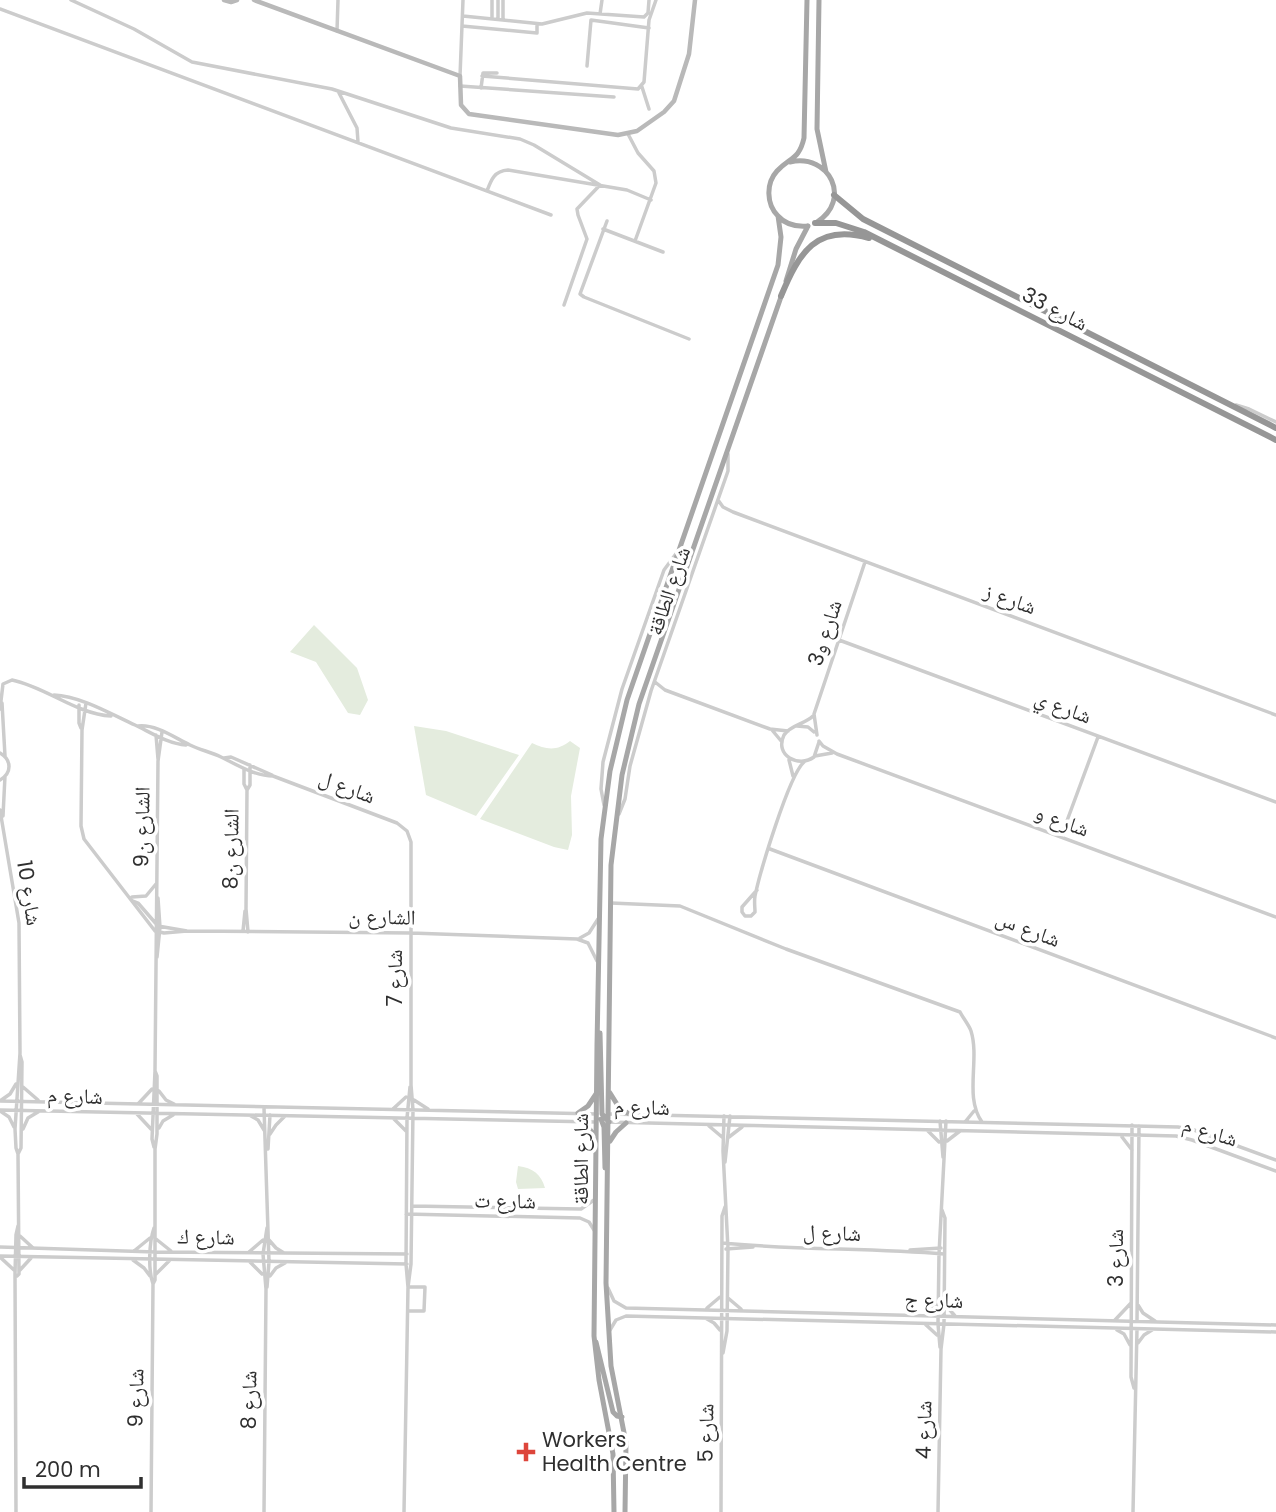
<svg xmlns="http://www.w3.org/2000/svg" width="1276" height="1512" font-family="Poppins,'Noto Naskh Arabic',sans-serif">
<rect width="100%" height="100%" fill="#fff"/>
<!-- green -->
<path fill="#e4ecde" d="M 314,625 L 357,668 L 368,700 L 360,715 L 348,713 L 316,662 L 290,652 Z
M 414,726 L 446,731 L 519,755 L 476,816 L 426,795 Z
M 570,741 L 580,748 L 571,796 L 572,835 L 568,850 L 554,847 L 480,819 L 532,743 C 546,750 558,751 570,741 Z
M 518,1166 C 533,1168 541,1174 545,1188 L 518,1189 L 516,1182 Z"/>
<g fill="none" stroke-linecap="round" stroke-linejoin="round">
<!-- street -->
<path stroke="#ccc" stroke-width="3.5" d="M 71,0 L 134,29 L 192,62 L 332,89 L 451,128 L 520,139 L 534,145 L 600,185 L 577,209 L 578,215 L 587,239 L 564,305
M 0,9 L 551,215
M 600,14 L 602,0
M 463,16 L 542,24 L 587,13 L 644,17 L 648,13 L 649,0
M 492,18 L 492,0
M 498,19 L 498,0
M 503,19 L 503,0
M 462,26 L 537,33 L 537,24
M 337,31 L 338,0
M 587,66 L 591,20 L 649,28
M 460,76 L 463,0
M 482,76 L 638,89 L 644,82 L 649,20 L 656,0
M 460,86 L 614,97
M 642,87 L 649,109
M 481,88 L 483,73 L 497,73
M 339,93 L 357,128 L 358,142
M 628,134 L 638,153 L 654,171 L 656,183 L 635,241
M 487,191 C 491,180 494,171 508,170 L 627,190 L 651,200
M 607,221 L 580,294 L 584,297 L 689,339
M 603,229 L 663,252
M 1236,405 L 1249,409 L 1276,422
M 718,500 L 723,507 L 733,512 L 1276,715
M 839,640 L 1276,802
M 655,682 L 665,690 L 770,729 L 788,731
M 54,695 C 80,696 111,714 135,725 C 150,732 168,744 186,745
M 2,703 L 5,756
M 86,703 L 82,730 L 81,826 L 84,839 L 155,931 L 164,933 L 187,931
M 79,705 L 79,723 L 81,728
M 0,709 L 3,684 L 12,680 C 46,687 76,714 111,716
M 813,716 C 805,724 790,725 784,735 C 774,756 799,768 814,757 L 819,742
M 138,726 C 156,724 175,738 190,745 C 200,750 211,752 221,757 C 237,765 255,776 273,776 L 397,823 L 407,831 L 411,842 L 411,1085 L 413,1110 L 411,1264 L 408,1287
M 797,726 L 808,727 L 814,732
M 772,730 L 782,742
M 156,735 L 158,759
M 817,735 L 814,714 L 865,562
M 819,741 L 823,746 L 837,754 L 1276,917
M 0,753 C 12,760 12,773 0,780
M 815,756 L 832,753
M 224,758 L 231,757 L 272,775
M 789,760 L 793,776
M 244,769 L 244,784 L 247,790
M 604,805 L 601,789 L 603,762 L 622,689 L 664,570 L 678,551
M 0,810 L 19,923 L 20,1053 L 15,1129 L 16,1148 L 18,1154
M 619,814 L 625,799 L 630,766 L 651,691 L 728,471 L 728,454
M 3,816 L 5,776
M 1061,837 L 1098,737
M 770,849 L 1276,1038
M 757,890 L 742,907 L 742,912 L 745,916 L 751,916 L 755,912 C 755,907 754,902 755,896 C 760,872 789,775 804,762
M 132,897 L 146,896 L 156,884
M 133,901 L 138,903 L 158,926 L 187,931 L 411,933 L 577,939 L 588,943 L 597,961
M 611,903 L 680,906 L 786,949 L 960,1012 C 963,1018 969,1025 971,1031 C 980,1060 964,1097 982,1122
M 243,931 L 245,911
M 248,932 L 246,909 L 247,790 L 250,785 L 250,765
M 580,938 L 589,933 L 598,919
M 157,957 L 160,927 L 158,898
M 23,1087 L 38,1100
M 159,1091 L 166,1100 L 174,1104
M 414,1100 L 428,1109
M 0,1101 L 597,1114
M 0,1101 L 10,1094 L 16,1084
M 138,1104 L 152,1089
M 264,1108 L 269,1262 L 267,1287
M 394,1108 L 406,1097
M 0,1110 L 596,1122
M 0,1111 L 9,1117 L 14,1127
M 137,1114 L 151,1129
M 609,1114 L 1178,1127 L 1194,1130 L 1276,1160
M 251,1116 L 258,1120 L 264,1130
M 394,1119 L 406,1131
M 940,1121 L 943,1157
M 607,1122 L 1176,1136 L 1192,1140 L 1276,1171
M 965,1122 L 974,1111
M 1132,1125 L 1131,1377 L 1134,1388
M 709,1126 L 722,1137
M 159,1128 L 163,1121 L 173,1115
M 23,1129 L 28,1118 L 38,1112
M 927,1130 L 939,1142
M 270,1134 L 276,1125 L 285,1116
M 729,1137 L 742,1127
M 1122,1137 L 1132,1150
M 947,1141 L 960,1131
M 154,1147 L 152,1139 L 155,1071 L 158,761 L 162,732
M 268,1149 L 270,1115
M 725,1162 L 730,1116
M 412,1206 L 581,1209 L 594,1200
M 406,1214 L 580,1218 L 589,1222 L 594,1230
M 20,1236 L 32,1247
M 156,1239 L 171,1251
M 269,1240 L 276,1248 L 284,1253
M 722,1243 C 795,1250 870,1248 944,1254
M 0,1247 L 155,1252 L 407,1254
M 726,1249 L 753,1247
M 910,1250 L 941,1248
M 134,1251 L 150,1238
M 249,1252 L 263,1240
M 0,1256 L 407,1264
M 0,1257 L 14,1270
M 133,1260 L 144,1268 L 150,1276
M 250,1262 L 262,1274
M 20,1270 L 31,1258
M 156,1274 L 170,1260
M 17,1276 L 19,1274 L 18,1154 L 21,1148 L 22,1062 L 20,1055
M 270,1276 L 276,1268 L 285,1263
M 153,1284 C 148,1270 149,1242 154,1228
M 408,1287 L 425,1287 L 424,1311 L 408,1311
M 608,1288 L 614,1301 L 626,1308 L 1276,1325
M 728,1298 L 741,1309
M 944,1303 L 955,1316
M 1138,1305 L 1143,1313 L 1155,1321
M 707,1308 L 720,1297
M 927,1314 L 937,1302
M 707,1319 L 714,1323 L 720,1330
M 1115,1320 L 1131,1303
M 1137,1321 L 1139,1126
M 925,1324 L 937,1335
M 610,1330 L 616,1320 L 626,1316 L 1276,1332
M 1117,1330 L 1124,1334 L 1130,1345
M 1138,1343 L 1144,1335 L 1152,1330
M 940,1347 L 938,1324 L 939,1254 L 946,1121
M 723,1353 L 727,1331 L 728,1249 L 723,1151 L 724,1116
M 16,1512 L 15,1274 L 16,1235 L 18,1226
M 151,1512 L 153,1284 L 155,1280 L 155,1149 L 157,1134 L 157,1076 L 155,1071
M 264,1512 L 266,1289 L 263,1254 L 267,1228
M 404,1512 L 408,1287 L 406,1264 L 407,1118 L 410,1087
M 721,1512 L 722,1216 L 725,1207
M 938,1512 L 941,1349 L 944,1324 L 945,1218 L 942,1210
M 1133,1512 L 1137,1329"/>
<!-- secondary -->
<path stroke="#b9b9b9" stroke-width="4.5" d="M 224,0 L 231,2 L 237,0
M 254,0 L 460,76 L 461,105 L 469,114 L 618,135 L 637,131 L 664,112 L 674,101 L 689,54 L 695,0"/>
<!-- primary -->
<path stroke="#a7a7a7" stroke-width="5" d="M 807,0 L 804,138 C 799,160 790,157 777,171 C 766,183 766,204 778,216 C 786,225 797,227 808,226
M 819,0 L 817,129 L 826,172
M 790,162 C 830,153 852,200 817,222
M 786,281 L 796,249 L 808,226
M 600,1033 L 602,1114 L 609,1122
M 610,1093 L 620,1109 L 632,1115
M 578,1113 L 588,1106 L 596,1094
M 601,1119 L 604,1127 L 605,1168
M 579,1121 L 588,1127 L 596,1138
M 610,1141 L 616,1132 L 626,1123
M 596,1342 L 613,1412 L 617,1416 L 622,1417
M 614,1512 L 613,1454 L 599,1380 L 594,1336 L 597,1045 L 601,839 L 610,771 L 627,700 L 778,265 L 781,237 L 778,216
M 625,1512 L 626,1443 L 611,1366 L 606,1283 L 611,865 L 622,775 L 639,704 L 782,294"/>
<!-- highway -->
<path stroke="#969696" stroke-width="6" d="M 834,195 L 863,219 L 1276,428
M 815,223 L 836,223 L 864,232 L 1276,440
M 781,296 C 799,253 816,223 869,238"/>
</g>
<!-- markers -->
<path fill="#dd453b" stroke="#fff" stroke-width="2.5" d="M522.5 1441.5h7v7h7v7h-7v7h-7v-7h-7v-7h7z"/>
<g text-anchor="middle" stroke-width="7" stroke-linejoin="round" paint-order="stroke">
<!-- street labels -->
<g font-size="21" fill="#2f2f2f" stroke="#fff">
<text transform="translate(1055 309) rotate(27)" y="7">شارع 33</text>
<text transform="translate(669 591) rotate(-71)" y="7">شارع الطاقة</text>
<text transform="translate(1010 599) rotate(20)" y="7">شارع ز</text>
<text transform="translate(825 633) rotate(-72)" y="7">شارع و3</text>
<text transform="translate(1063 707) rotate(21)" y="7">شارع ي</text>
<text transform="translate(347 787) rotate(21)" y="7">شارع ل</text>
<text transform="translate(1062 821) rotate(20)" y="7">شارع و</text>
<text transform="translate(142 827) rotate(-89)" y="7">الشارع ن9</text>
<text transform="translate(231 849) rotate(-89)" y="7">الشارع ن8</text>
<text transform="translate(29 893) rotate(81)" y="7">شارع 10</text>
<text transform="translate(382 917) rotate(1)" y="7">الشارع ن</text>
<text transform="translate(1028 929) rotate(21)" y="7">شارع س</text>
<text transform="translate(395 978) rotate(-90)" y="7">شارع 7</text>
<text transform="translate(75 1096) rotate(2)" y="7">شارع م</text>
<text transform="translate(642 1107) rotate(2)" y="7">شارع م</text>
<text transform="translate(1210 1132) rotate(17)" y="7">شارع م</text>
<text transform="translate(581 1159) rotate(-90)" y="7">شارع الطاقة</text>
<text transform="translate(505 1201) rotate(1)" y="7">شارع ت</text>
<text transform="translate(832 1233) rotate(2)" y="7">شارع ل</text>
<text transform="translate(206 1237) rotate(1)" y="7">شارع ك</text>
<text transform="translate(1116 1258) rotate(-90)" y="7">شارع 3</text>
<text transform="translate(934 1300) rotate(2)" y="7">شارع ج</text>
<text transform="translate(136 1398) rotate(-89)" y="7">شارع 9</text>
<text transform="translate(249 1400) rotate(-89)" y="7">شارع 8</text>
<text transform="translate(924 1430) rotate(-89)" y="7">شارع 4</text>
<text transform="translate(706 1433) rotate(-89)" y="7">شارع 5</text>
</g>
<!-- poi labels -->
<g font-size="21" fill="#2f2f2f" stroke="#fff" text-anchor="start">
<text x="542" y="1447">Workers<tspan x="542" dy="24">Health Centre</tspan></text>
</g>
</g>
<!-- scale -->
<path d="M24 1477v10h117v-10" fill="none" stroke="#2f2f2f" stroke-width="3.5"/>
<text x="35" y="1477" font-size="21" fill="#2f2f2f" stroke="#ffffff" stroke-width="5" paint-order="stroke">200 m</text>
</svg>
